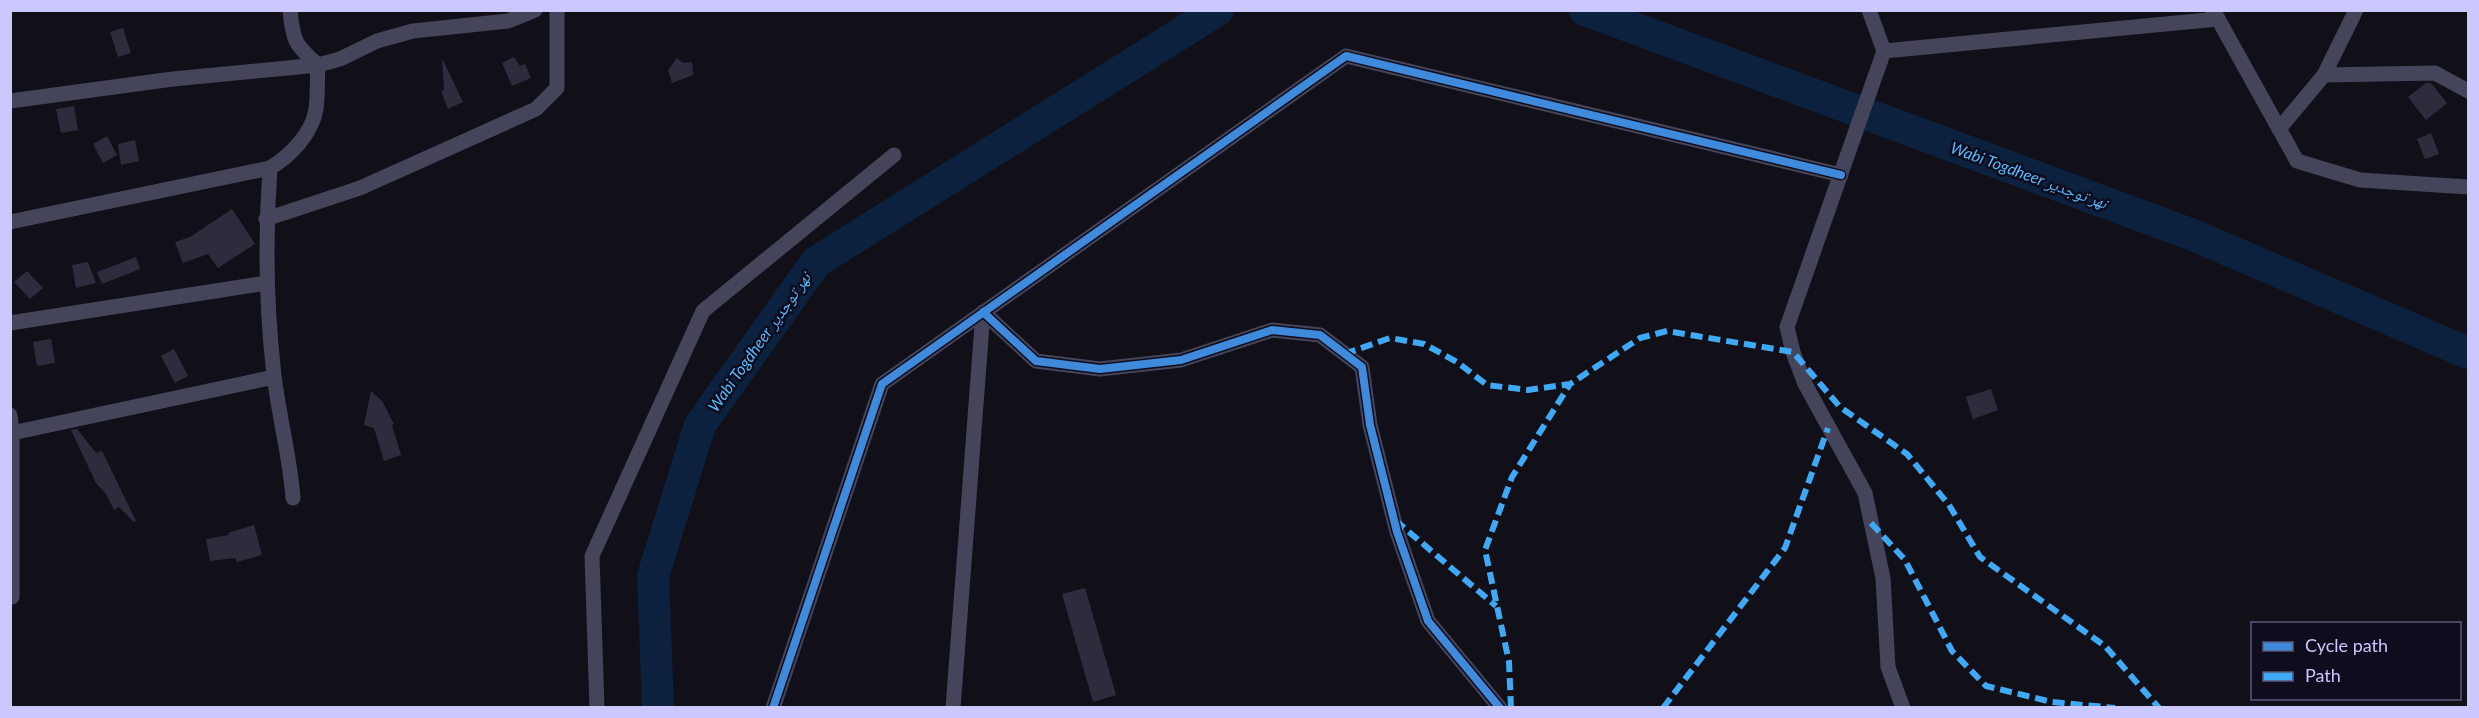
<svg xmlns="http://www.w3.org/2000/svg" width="2479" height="718" font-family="Lato,'Noto Naskh Arabic',sans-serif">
<rect width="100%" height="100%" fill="#111019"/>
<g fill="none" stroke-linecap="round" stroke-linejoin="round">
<!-- river -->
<path stroke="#0c213d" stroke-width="32" d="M 1585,10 L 2193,235 L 2468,353
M 658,708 L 653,576 L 700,425 L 816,262 L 1218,10"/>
</g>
<!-- building -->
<path fill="#2e2c3c" d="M 123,28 L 131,53 L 118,57 L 110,32 Z
M 514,57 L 520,66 L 525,64 L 531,78 L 512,86 L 502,63 Z
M 442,58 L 463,102 L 448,109 L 441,91 L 444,90 Z
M 677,58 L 683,63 L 692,62 L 693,75 L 672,83 L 668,70 Z
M 2426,83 L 2431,83 L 2447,103 L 2426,120 L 2408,97 Z
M 74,106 L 78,130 L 61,133 L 56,109 Z
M 2431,133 L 2439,154 L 2425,159 L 2417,139 Z
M 107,136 L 117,155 L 103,163 L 93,144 Z
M 135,140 L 139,161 L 121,165 L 118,144 Z
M 232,209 L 255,244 L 218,268 L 208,254 L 183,263 L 175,242 L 190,237 Z
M 136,257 L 140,269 L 102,284 L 97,272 Z
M 88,262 L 96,283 L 76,288 L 72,265 Z
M 27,271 L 43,288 L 30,299 L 14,282 Z
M 51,339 L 55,363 L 37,366 L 33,342 Z
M 174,349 L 188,376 L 175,383 L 161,356 Z
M 1991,389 L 1998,410 L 1973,419 L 1966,397 Z
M 371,391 L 382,401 L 394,424 L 392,425 L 401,455 L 384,461 L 374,428 L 364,425 Z
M 77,429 L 96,453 L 102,451 L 136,521 L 134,522 L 119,507 L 114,510 L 106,494 L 96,483 L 71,430 Z
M 254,525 L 262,555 L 237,562 L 235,558 L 210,561 L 206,539 L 229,535 L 228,533 Z
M 1085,588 L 1116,695 L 1093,702 L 1062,594 Z"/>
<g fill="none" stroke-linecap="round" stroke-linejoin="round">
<!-- street -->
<path stroke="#44455a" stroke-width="15" d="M 290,10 C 293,41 295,45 318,65 C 317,79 318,95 316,109 C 312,134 290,156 270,168 C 265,238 266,306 274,375 C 279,417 290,457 293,498
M 1869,10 L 1884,51
M 2213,10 L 2297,161 L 2360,180 L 2468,187
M 1884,51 L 1787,327 L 1793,352 L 1805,384 L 1865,493 L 1883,578 L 1888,667 L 1903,708
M 1884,51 L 2218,19
M 2324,75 L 2435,73 L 2468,91
M 10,101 L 173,79 L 318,65 L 340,59 L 377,41 L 413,31 L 508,21 L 535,10
M 2279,129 L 2324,75 L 2356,10
M 266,219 L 360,188 L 536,109 L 557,88 L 557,10
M 10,222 L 270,168
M 983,312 L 1036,361 L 1100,369 L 1181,360 L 1272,330 L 1320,335 L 1362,367 L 1370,425 L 1397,532 L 1428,621 L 1500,708
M 10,323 L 266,283
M 10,415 L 12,433 L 12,597
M 12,433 L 274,377
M 597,708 L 592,556 L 703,311 L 894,155
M 773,708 L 882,384 L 1346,56 L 1841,175
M 953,708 L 983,312"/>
<!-- quiet -->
<path stroke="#3fa9f5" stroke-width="6" stroke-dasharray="12 6" stroke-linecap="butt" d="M 1344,354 L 1390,338 L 1424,344 L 1457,362 L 1487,385 L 1528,390 L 1570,384 L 1640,338 L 1667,331 L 1793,352 L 1840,407 L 1907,454 L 1949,505 L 1980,557 L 2105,646 L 2159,708
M 1395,520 L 1496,606
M 1871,523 L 1905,560 L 1952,651 L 1986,686 L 2052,702 L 2115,708
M 1511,708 L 1509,662 L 1485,550 L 1512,477 L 1570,384
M 1663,708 L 1785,548 L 1828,428"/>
<defs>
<path id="cycleway" d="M 983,312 L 1036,361 L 1100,369 L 1181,360 L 1272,330 L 1320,335 L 1362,367 L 1370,425 L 1397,532 L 1428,621 L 1500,708
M 773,708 L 882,384 L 1346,56 L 1841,175"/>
</defs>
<!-- cycleway casing -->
<use href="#cycleway" stroke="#0e0c1d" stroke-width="11"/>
<!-- cycleway -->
<use href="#cycleway" stroke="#408adc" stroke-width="8"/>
</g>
<g text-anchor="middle" stroke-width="5" stroke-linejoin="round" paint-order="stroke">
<!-- water labels -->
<g font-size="16" font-style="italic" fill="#58bbfd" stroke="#0e0c1d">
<text transform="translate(2029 175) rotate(20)" y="6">Wabi Togdheer نهر توجدير</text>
<text transform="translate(759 342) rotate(-55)" y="6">Wabi Togdheer نهر توجدير</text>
</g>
</g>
<!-- border -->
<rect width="2479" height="718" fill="none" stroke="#cbc8fe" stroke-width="24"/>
<!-- legend -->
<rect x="2251" y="622" width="210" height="78" fill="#0e0c1d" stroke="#5a5777" stroke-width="1.5"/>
<rect x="2263" y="642" width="30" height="9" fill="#408adc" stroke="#5a5777" stroke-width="1.5"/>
<text x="2305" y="652" font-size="18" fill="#cbc8fe">Cycle path</text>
<rect x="2263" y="672" width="30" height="9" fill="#3fa9f5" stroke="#5a5777" stroke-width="1.5"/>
<text x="2305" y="682" font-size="18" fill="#cbc8fe">Path</text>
</svg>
